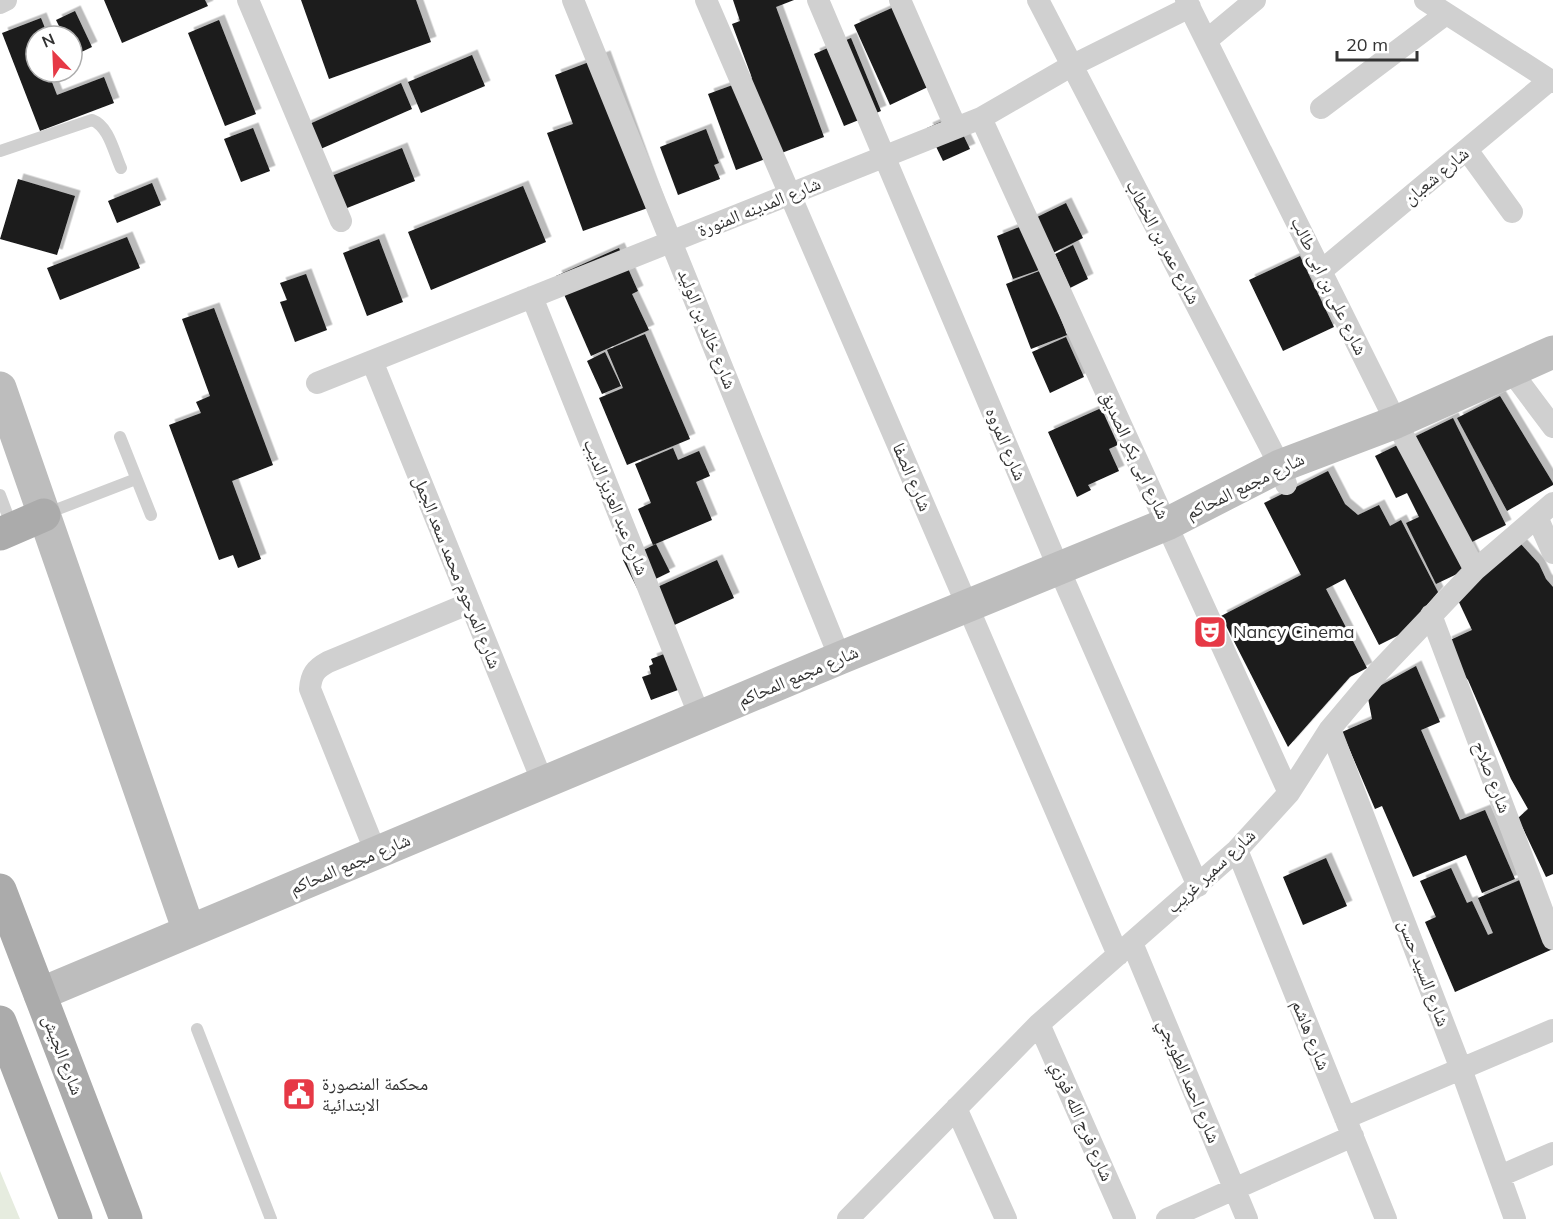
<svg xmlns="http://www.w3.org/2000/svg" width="1553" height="1219" font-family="Mulish,'Noto Naskh Arabic',sans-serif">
<defs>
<filter id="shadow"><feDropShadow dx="5.5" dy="-5.5" stdDeviation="0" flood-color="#0004"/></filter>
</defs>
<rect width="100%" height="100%" fill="#fff"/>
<!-- green -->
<path fill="#e6ecdf" d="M 0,1171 L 20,1219 L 0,1219 Z"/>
<!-- building -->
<path fill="#1a1a1a" filter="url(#shadow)" d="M 104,0 L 205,0 L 208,6 L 122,43 Z
M 301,0 L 416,0 L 431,42 L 329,79 Z
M 733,0 L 794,0 L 776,7 L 824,137 L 736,170 L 708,94 L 752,78 L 732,24 L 740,21 Z
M 894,7 L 930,86 L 890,105 L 854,25 Z
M 75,11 L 92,47 L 73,56 L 72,36 L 64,36 L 56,20 Z
M 41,18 L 48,36 L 36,36 L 36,72 L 48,72 L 57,95 L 104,77 L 114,103 L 40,131 L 2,33 Z
M 219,20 L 256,114 L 225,126 L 188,33 Z
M 851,38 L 881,111 L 844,126 L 814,54 Z
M 472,55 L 485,86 L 421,113 L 408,82 Z
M 605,56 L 659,204 L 583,231 L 547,133 L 573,124 L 555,75 Z
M 401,83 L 412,109 L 316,151 L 305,126 Z
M 954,116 L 970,149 L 943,161 L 927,128 Z
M 253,128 L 270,171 L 241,182 L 224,139 Z
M 706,129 L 719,163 L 714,165 L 720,179 L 678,195 L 660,147 Z
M 402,148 L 415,181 L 337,212 L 324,179 Z
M 18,179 L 75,196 L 57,255 L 0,239 Z
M 152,183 L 161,205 L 117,223 L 108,201 Z
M 523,186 L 546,242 L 431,290 L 408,232 Z
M 1066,203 L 1083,238 L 1047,256 L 1029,221 Z
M 1022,226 L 1039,270 L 1013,279 L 997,236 Z
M 127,237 L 140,268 L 60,300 L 47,268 Z
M 379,239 L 403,302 L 367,316 L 343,253 Z
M 1073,245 L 1088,279 L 1070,288 L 1055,254 Z
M 619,248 L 638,291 L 632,294 L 649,330 L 591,356 L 556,276 Z
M 1300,256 L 1334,327 L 1283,351 L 1249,280 Z
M 1042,270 L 1067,335 L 1031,349 L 1006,284 Z
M 306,274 L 327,330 L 295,342 L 280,302 L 287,300 L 280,283 Z
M 214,308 L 273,465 L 232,481 L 261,559 L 238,568 L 233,555 L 219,560 L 169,425 L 201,413 L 196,402 L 210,396 L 182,319 Z
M 645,334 L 690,439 L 627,465 L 599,398 L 623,388 L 607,350 Z
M 1066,337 L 1084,377 L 1050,393 L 1032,352 Z
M 605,352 L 621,386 L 602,394 L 587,361 Z
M 1500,396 L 1553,483 L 1553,485 L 1507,511 L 1457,418 Z
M 1108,405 L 1124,442 L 1109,449 L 1119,471 L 1088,485 L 1091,490 L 1077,497 L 1048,432 Z
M 1453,418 L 1506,525 L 1468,544 L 1478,564 L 1436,584 L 1406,523 L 1419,517 L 1407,493 L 1396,498 L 1375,456 Z
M 673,448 L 678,460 L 699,451 L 710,476 L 696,482 L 712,520 L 653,545 L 638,509 L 651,503 L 635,464 Z
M 1328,471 L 1345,504 L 1358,515 L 1379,505 L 1390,526 L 1401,520 L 1438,592 L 1403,633 L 1379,645 L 1345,579 L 1326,589 L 1367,668 L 1350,677 L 1288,747 L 1221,616 L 1301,575 L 1264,503 Z
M 1520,543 L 1539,564 L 1546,579 L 1553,587 L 1553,874 L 1546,877 L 1518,818 L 1528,809 L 1511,779 L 1468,680 L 1459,670 L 1446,642 L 1472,630 L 1457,598 Z
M 656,544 L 670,572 L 637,588 L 623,560 Z
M 717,560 L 734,598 L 670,627 L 653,589 Z
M 672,651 L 686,687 L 651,700 L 642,677 L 651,674 L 649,666 L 653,664 L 651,659 Z
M 1416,666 L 1440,722 L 1421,730 L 1460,820 L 1485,810 L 1515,879 L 1482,893 L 1466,855 L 1413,877 L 1382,806 L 1375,809 L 1342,732 L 1372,719 L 1367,693 Z
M 1326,858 L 1347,906 L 1303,925 L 1283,877 Z
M 1451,868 L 1467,903 L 1472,901 L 1488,935 L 1493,933 L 1478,898 L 1531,875 L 1553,949 L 1455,992 L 1425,922 L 1436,917 L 1420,881 Z"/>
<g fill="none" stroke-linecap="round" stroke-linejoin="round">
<!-- lane -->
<path stroke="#d0d0d0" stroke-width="12" d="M 0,151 L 92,120 C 109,126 114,153 121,168
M 120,437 L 151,515
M 0,495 L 12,527
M 45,514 L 136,479
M 197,1029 L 271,1219"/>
<!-- street -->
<path stroke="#d0d0d0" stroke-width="22" d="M 248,0 L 341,221
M 573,0 L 840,658
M 706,0 L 1118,955
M 818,0 L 1059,569 L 1198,886
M 900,0 L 956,128
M 1038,0 L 1280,466 L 1286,484
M 1186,0 L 1396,422 L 1475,570
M 1425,0 L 1553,82
M 0,3 L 6,0
M 1207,40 L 1255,0
M 1321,108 L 1446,14
M 981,118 L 1289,793
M 1467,150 L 1512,212
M 1321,271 L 1550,80
M 532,297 L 700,717
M 372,361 L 543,783
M 1511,371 L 1553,427
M 317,383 L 981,118 L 1071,66 L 1190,7
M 1537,517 L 1553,553
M 1431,615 L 1553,939
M 1330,729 L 1461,1069 L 1515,1219
M 1237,850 L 1386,1219
M 376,853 L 310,689 C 311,675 315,669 328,662 L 470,603
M 1132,943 L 1247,1219
M 1039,1024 L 1125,1219
M 956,1108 L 1006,1219
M 1345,1118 L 1553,1030
M 1500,1176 L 1553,1153
M 848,1219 L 1039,1024 L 1237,850 L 1289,793 L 1330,729 L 1379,671 L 1475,570 L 1553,503
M 1167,1219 L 1353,1136"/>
<!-- secondary -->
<path stroke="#bdbdbd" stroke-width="33" d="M 0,388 L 189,931
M 40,994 L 840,658 L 1167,524 L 1280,466 L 1396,422 L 1553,352"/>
<!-- primary -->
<path stroke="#ababab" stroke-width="33" d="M 0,534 L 44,515
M 0,890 L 126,1219
M 0,1022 L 76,1219"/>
</g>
<!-- icons -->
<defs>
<symbol id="theatre-square" viewBox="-11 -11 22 22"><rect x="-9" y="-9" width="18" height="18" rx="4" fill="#e63946" stroke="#fff"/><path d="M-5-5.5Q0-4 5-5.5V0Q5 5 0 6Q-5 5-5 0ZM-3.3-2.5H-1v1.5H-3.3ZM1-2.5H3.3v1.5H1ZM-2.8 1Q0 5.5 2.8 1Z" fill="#fff"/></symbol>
<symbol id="civic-square" viewBox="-11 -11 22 22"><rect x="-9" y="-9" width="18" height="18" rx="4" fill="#e63946" stroke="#fff"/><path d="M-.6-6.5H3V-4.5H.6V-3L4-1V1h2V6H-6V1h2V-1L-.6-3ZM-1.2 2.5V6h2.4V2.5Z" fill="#fff"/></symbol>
</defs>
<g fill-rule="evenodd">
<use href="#theatre-square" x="1191" y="613" width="38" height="38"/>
<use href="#civic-square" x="280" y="1075" width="38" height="38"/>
</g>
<g text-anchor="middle" stroke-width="6" stroke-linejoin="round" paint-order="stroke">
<!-- street labels -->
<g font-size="18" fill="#333" stroke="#fff">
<text transform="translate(1436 176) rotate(-40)" y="6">شارع شعبان</text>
<text transform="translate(759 207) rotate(-22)" y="6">شارع المدينه المنورة</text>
<text transform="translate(1163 242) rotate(62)" y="6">شارع عمر بن الخطاب</text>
<text transform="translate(1329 286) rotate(64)" y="6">شارع على بن ابى طالب</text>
<text transform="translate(707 329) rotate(68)" y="6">شارع خالد بن الوليد</text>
<text transform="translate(1006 444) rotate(67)" y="6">شارع المروه</text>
<text transform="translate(1135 455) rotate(65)" y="6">شارع ابى بكر الصديق</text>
<text transform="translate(912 477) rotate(67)" y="6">شارع الصفا</text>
<text transform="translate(1245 486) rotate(-26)" y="6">شارع مجمع المحاكم</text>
<text transform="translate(616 507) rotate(68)" y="6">شارع عبد العزيز الديب</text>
<text transform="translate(457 572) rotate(68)" y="6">شارع المرحوم محمد سعد الجمل</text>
<text transform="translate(798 676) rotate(-23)" y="6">شارع مجمع المحاكم</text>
<text transform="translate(1492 777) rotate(69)" y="6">شارع صلاح</text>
<text transform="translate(350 864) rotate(-23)" y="6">شارع مجمع المحاكم</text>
<text transform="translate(1211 871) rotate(-43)" y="6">شارع سمير غريب</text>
<text transform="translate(1424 973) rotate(69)" y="6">شارع السيد حسن</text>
<text transform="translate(1311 1035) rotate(68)" y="6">شارع هاشم</text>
<text transform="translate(63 1055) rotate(69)" y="6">شارع الجيش</text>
<text transform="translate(1189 1081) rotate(67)" y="6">شارع احمد الطوبجي</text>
<text transform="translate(1082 1121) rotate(66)" y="6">شارع فرج الله فوزي</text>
</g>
<!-- poi labels -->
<g font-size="18" fill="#333" stroke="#fff" text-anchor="start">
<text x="1233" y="638">Nancy Cinema</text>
<text x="322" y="1090">محكمة المنصورة<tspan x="322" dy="21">الابتدائية</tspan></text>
</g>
</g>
<!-- north arrow -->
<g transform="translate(54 54) rotate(337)"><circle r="28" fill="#ffffff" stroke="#adadad" stroke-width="1.5"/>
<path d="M0-4.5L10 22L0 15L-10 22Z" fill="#e63946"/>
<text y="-9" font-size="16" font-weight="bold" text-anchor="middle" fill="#333333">N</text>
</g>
<!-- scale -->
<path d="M1337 51v9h80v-9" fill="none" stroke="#333333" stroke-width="3"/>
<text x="1346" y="51" font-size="18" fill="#333333" stroke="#ffffff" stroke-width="4.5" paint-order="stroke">20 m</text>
</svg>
